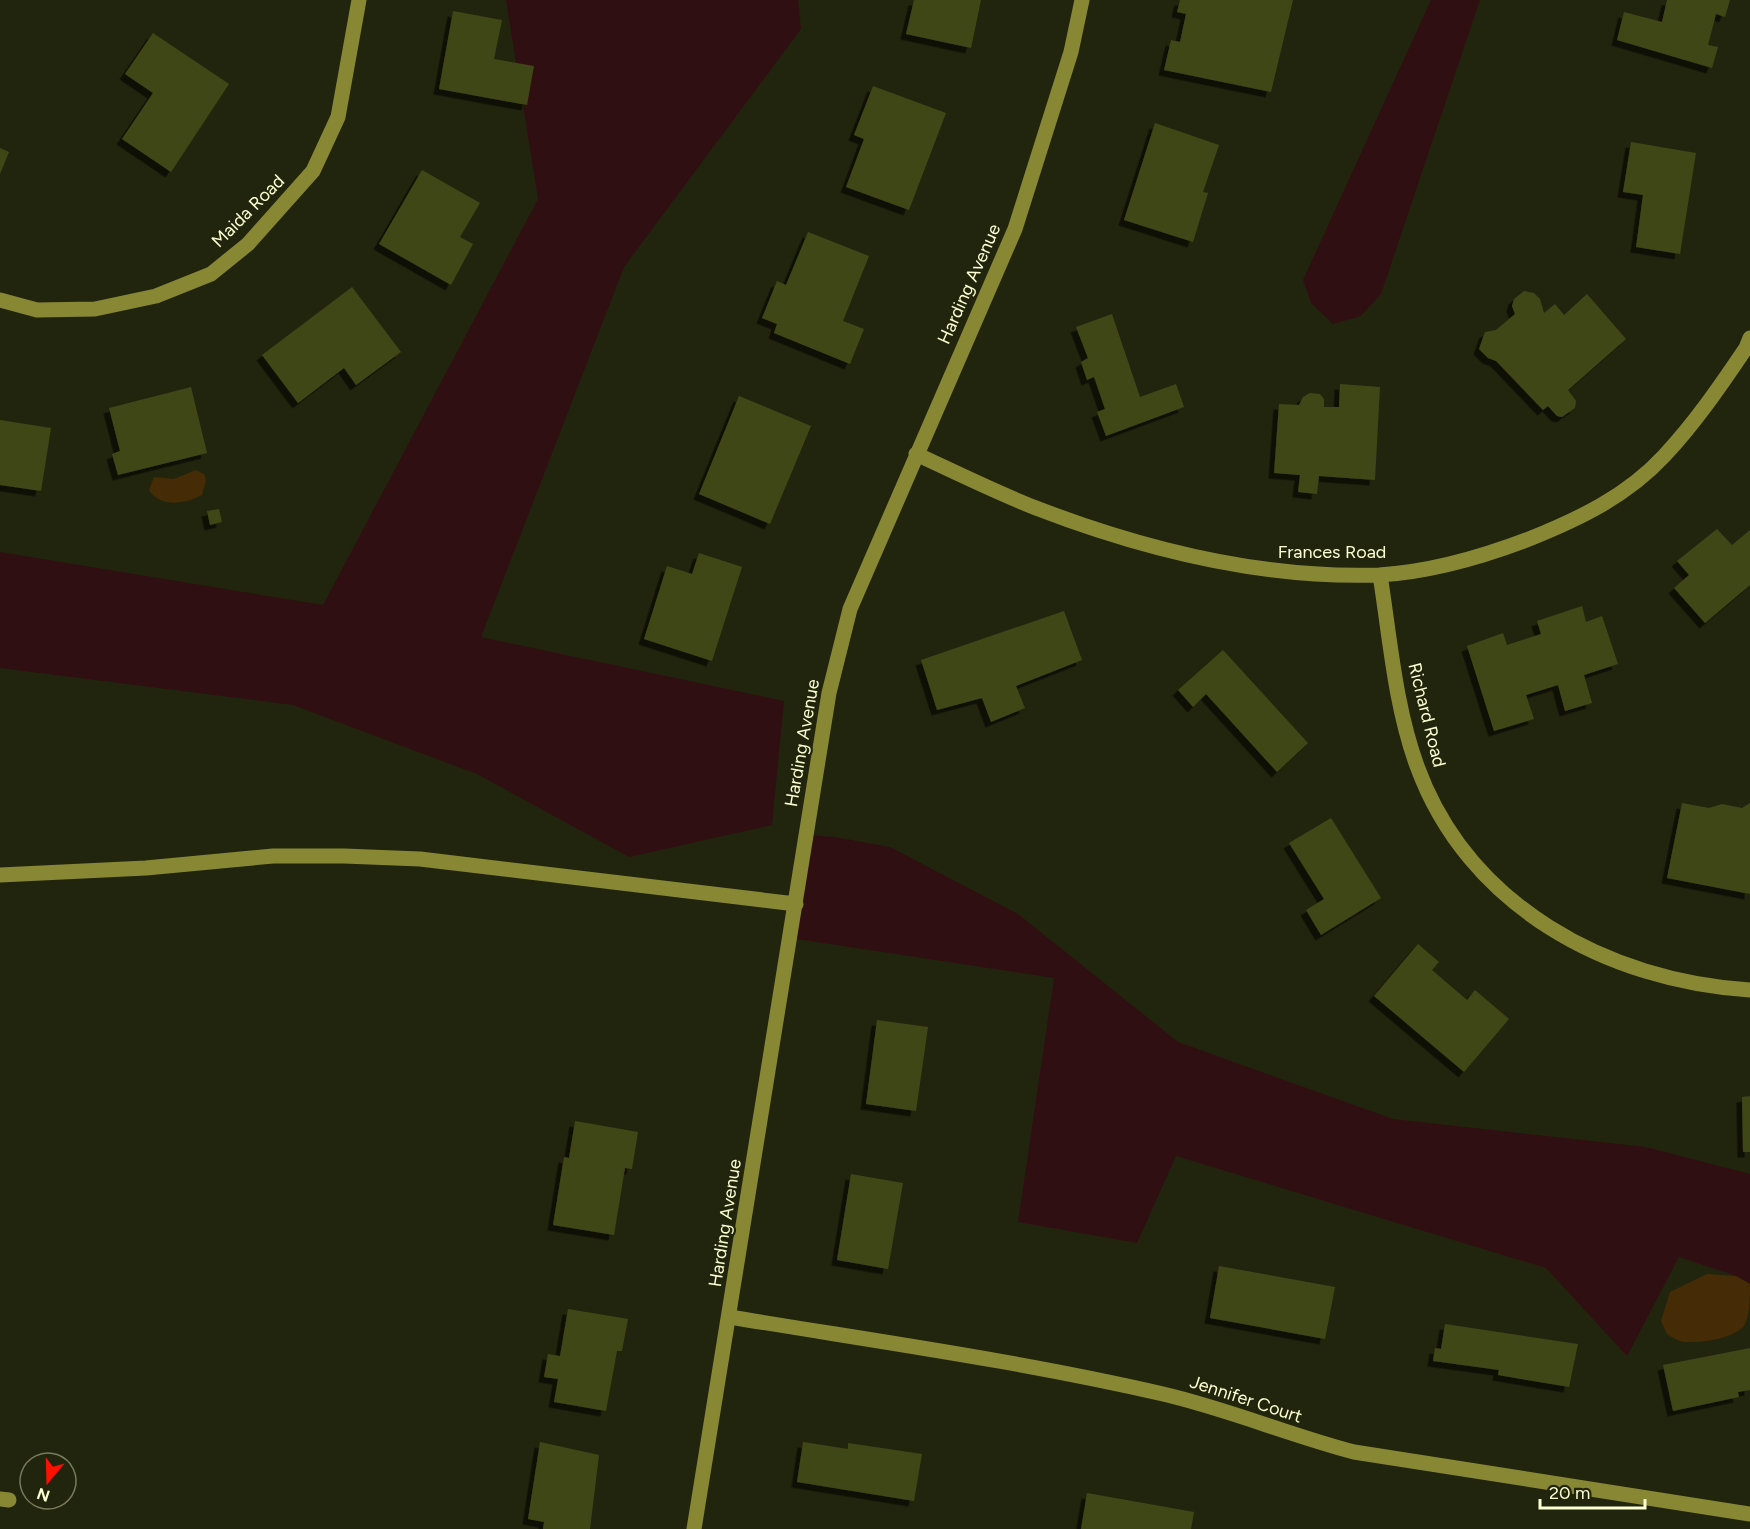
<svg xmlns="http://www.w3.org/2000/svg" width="1750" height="1529" font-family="Figtree,sans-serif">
<defs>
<filter id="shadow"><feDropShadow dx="-5.5" dy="5.5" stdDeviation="0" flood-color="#0009"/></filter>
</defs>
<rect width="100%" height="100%" fill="#22250d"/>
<!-- green -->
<path fill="#300f12" d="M 506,0 L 798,0 L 801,29 L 624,267 L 481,637 L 784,701 L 772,825 L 629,857 L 477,774 L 293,705 L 0,668 L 0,552 L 323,605 L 538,199 Z
M 1431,0 L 1480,0 L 1381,294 L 1361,316 L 1333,324 L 1311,303 L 1303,280 Z
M 806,835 L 835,837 L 890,847 L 1018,914 L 1178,1042 L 1393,1119 L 1646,1147 L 1750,1174 L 1750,1284 L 1736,1276 L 1679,1257 L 1627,1356 L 1546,1268 L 1176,1156 L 1137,1243 L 1018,1222 L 1054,978 L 790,938 Z"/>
<!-- water -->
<path fill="#452c06" d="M 196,470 L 204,474 L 206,480 L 202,495 C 185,504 160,508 149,490 L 154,477 L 174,479 Z
M 1707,1274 L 1736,1276 L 1750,1284 C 1750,1297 1750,1316 1744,1326 C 1733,1339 1700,1343 1684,1342 C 1678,1341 1672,1337 1667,1334 L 1661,1321 L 1670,1292 Z"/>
<!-- building -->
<path fill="#404717" filter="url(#shadow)" d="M 914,0 L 981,0 L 971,48 L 906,34 Z
M 1180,0 L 1293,0 L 1271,92 L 1164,70 L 1171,40 L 1180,42 L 1186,14 L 1177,12 Z
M 1667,0 L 1730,0 L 1725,17 L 1716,14 L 1708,45 L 1718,47 L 1712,68 L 1617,40 L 1624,12 L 1662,22 Z
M 453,11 L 502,20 L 494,59 L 534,66 L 527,105 L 439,89 Z
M 153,33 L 229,84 L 171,172 L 122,139 L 153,93 L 125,74 Z
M 873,86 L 946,113 L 909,210 L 846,187 L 864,139 L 854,135 Z
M 1155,123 L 1219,145 L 1203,192 L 1208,193 L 1193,242 L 1124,220 Z
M 1631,142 L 1696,153 L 1680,254 L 1636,247 L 1643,195 L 1623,192 Z
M 0,148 L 9,152 L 0,174 Z
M 422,170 L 480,203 L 460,237 L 473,244 L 451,285 L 379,244 Z
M 808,232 L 869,256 L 843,321 L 864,329 L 850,364 L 774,333 L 777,324 L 762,318 L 777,281 L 786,285 Z
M 352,287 L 401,352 L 356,385 L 344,368 L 298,403 L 262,355 Z
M 1524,291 L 1534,293 L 1540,299 L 1544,313 L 1555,304 L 1564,315 L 1587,294 L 1626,339 L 1568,390 L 1576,401 L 1575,408 L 1562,417 L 1557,416 L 1548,406 L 1543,410 L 1496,361 L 1488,358 L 1479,349 L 1485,332 L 1496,330 L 1515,314 L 1512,306 L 1514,299 Z
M 1112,314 L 1140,397 L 1176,384 L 1184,407 L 1106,436 L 1097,412 L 1105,409 L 1094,377 L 1087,380 L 1081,362 L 1088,358 L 1076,327 Z
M 1340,384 L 1380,387 L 1375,480 L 1319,476 L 1317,494 L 1298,492 L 1300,475 L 1274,473 L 1279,404 L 1299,405 L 1303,397 L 1310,393 L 1320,394 L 1324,399 L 1324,407 L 1339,407 Z
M 191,387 L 207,453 L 118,475 L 112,454 L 120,451 L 109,408 Z
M 739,396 L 811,426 L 770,524 L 699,494 Z
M 0,420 L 51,428 L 41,491 L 0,485 Z
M 219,509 L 222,522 L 210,525 L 207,511 Z
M 1717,529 L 1732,545 L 1750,530 L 1750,585 L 1705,623 L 1674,588 L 1689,575 L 1677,561 Z
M 699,553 L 742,567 L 712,661 L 644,639 L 667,566 L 692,574 Z
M 1582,606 L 1586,622 L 1602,616 L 1618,664 L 1584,675 L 1592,703 L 1565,711 L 1558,685 L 1526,695 L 1534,719 L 1494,731 L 1467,646 L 1503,633 L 1507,645 L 1541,634 L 1537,621 Z
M 1064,611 L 1082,660 L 1016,686 L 1025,708 L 991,722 L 982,698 L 937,710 L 921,660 Z
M 1223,650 L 1308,743 L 1277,772 L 1206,694 L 1193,707 L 1178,690 Z
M 1682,803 L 1709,808 L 1722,804 L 1742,808 L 1750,803 L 1750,894 L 1667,878 Z
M 1331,818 L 1381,898 L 1321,935 L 1306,910 L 1324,899 L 1289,843 Z
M 1418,944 L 1439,962 L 1432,970 L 1467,1000 L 1475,990 L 1509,1019 L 1464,1072 L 1374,996 Z
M 877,1020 L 928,1027 L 916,1111 L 866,1104 Z
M 1750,1096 L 1750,1152 L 1743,1152 L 1742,1097 Z
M 575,1121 L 638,1132 L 632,1169 L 625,1168 L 614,1235 L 553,1225 L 564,1157 L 569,1158 Z
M 851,1174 L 903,1183 L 888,1269 L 837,1260 Z
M 1219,1266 L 1335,1287 L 1325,1339 L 1210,1318 Z
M 568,1309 L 628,1319 L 622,1351 L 617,1351 L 606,1411 L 554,1402 L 558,1379 L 544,1377 L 548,1354 L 560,1356 Z
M 1445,1324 L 1578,1344 L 1569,1387 L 1498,1375 L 1499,1370 L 1433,1361 L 1435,1348 L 1441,1349 Z
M 1750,1348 L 1750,1390 L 1738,1392 L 1739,1397 L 1673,1411 L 1663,1365 Z
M 540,1442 L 599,1455 L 590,1529 L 543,1529 L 544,1522 L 528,1519 Z
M 803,1442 L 848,1449 L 848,1443 L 922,1454 L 914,1501 L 797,1482 Z
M 1087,1493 L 1194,1512 L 1191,1529 L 1081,1529 Z"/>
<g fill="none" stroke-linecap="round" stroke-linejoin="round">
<!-- minor -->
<path stroke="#888834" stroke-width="15" d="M 0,300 L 37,310 L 95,309 L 156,296 L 211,274 L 248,244 L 313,171 L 338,117 L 359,0
M 916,454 C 955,472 995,492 1036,508 C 1145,550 1261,579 1379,575 C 1430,572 1482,557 1529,539 C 1579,519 1627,496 1664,456 C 1695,423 1721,385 1746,348 L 1750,338
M 1380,575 C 1390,638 1395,706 1417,766 C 1468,906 1607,981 1750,990
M 0,875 L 146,868 L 273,856 L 344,856 L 420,859 L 796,904
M 730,1317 C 874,1341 1020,1361 1163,1394 C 1228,1409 1289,1435 1354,1452 L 1750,1514
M 0,1499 L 9,1500
M 694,1529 L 829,693 L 850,609 L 1015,229 L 1071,52 L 1082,0"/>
</g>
<g text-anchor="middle" stroke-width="4.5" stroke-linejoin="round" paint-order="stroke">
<!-- street labels -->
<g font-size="18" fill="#fbffd1" stroke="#22250d">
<text transform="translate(248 211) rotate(-45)" y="6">Maida Road</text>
<text transform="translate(969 284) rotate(-66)" y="6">Harding Avenue</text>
<text x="1332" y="558">Frances Road</text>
<text transform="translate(1427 715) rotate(76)" y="6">Richard Road</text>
<text transform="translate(802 743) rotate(-80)" y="6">Harding Avenue</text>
<text transform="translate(725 1223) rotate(-81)" y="6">Harding Avenue</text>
<text transform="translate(1246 1399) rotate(18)" y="6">Jennifer Court</text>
</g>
</g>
<!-- north arrow -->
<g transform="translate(48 1481) rotate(199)"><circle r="28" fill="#22250d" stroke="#797c5b" stroke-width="1.5"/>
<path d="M0-4.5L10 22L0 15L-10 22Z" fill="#fc1000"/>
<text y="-9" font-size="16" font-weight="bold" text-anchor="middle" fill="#fbffd1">N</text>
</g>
<!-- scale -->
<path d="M1540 1499v9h105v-9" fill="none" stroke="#fbffd1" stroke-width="3"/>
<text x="1549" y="1499" font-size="18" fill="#fbffd1" stroke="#22250d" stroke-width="4.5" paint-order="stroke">20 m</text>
</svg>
